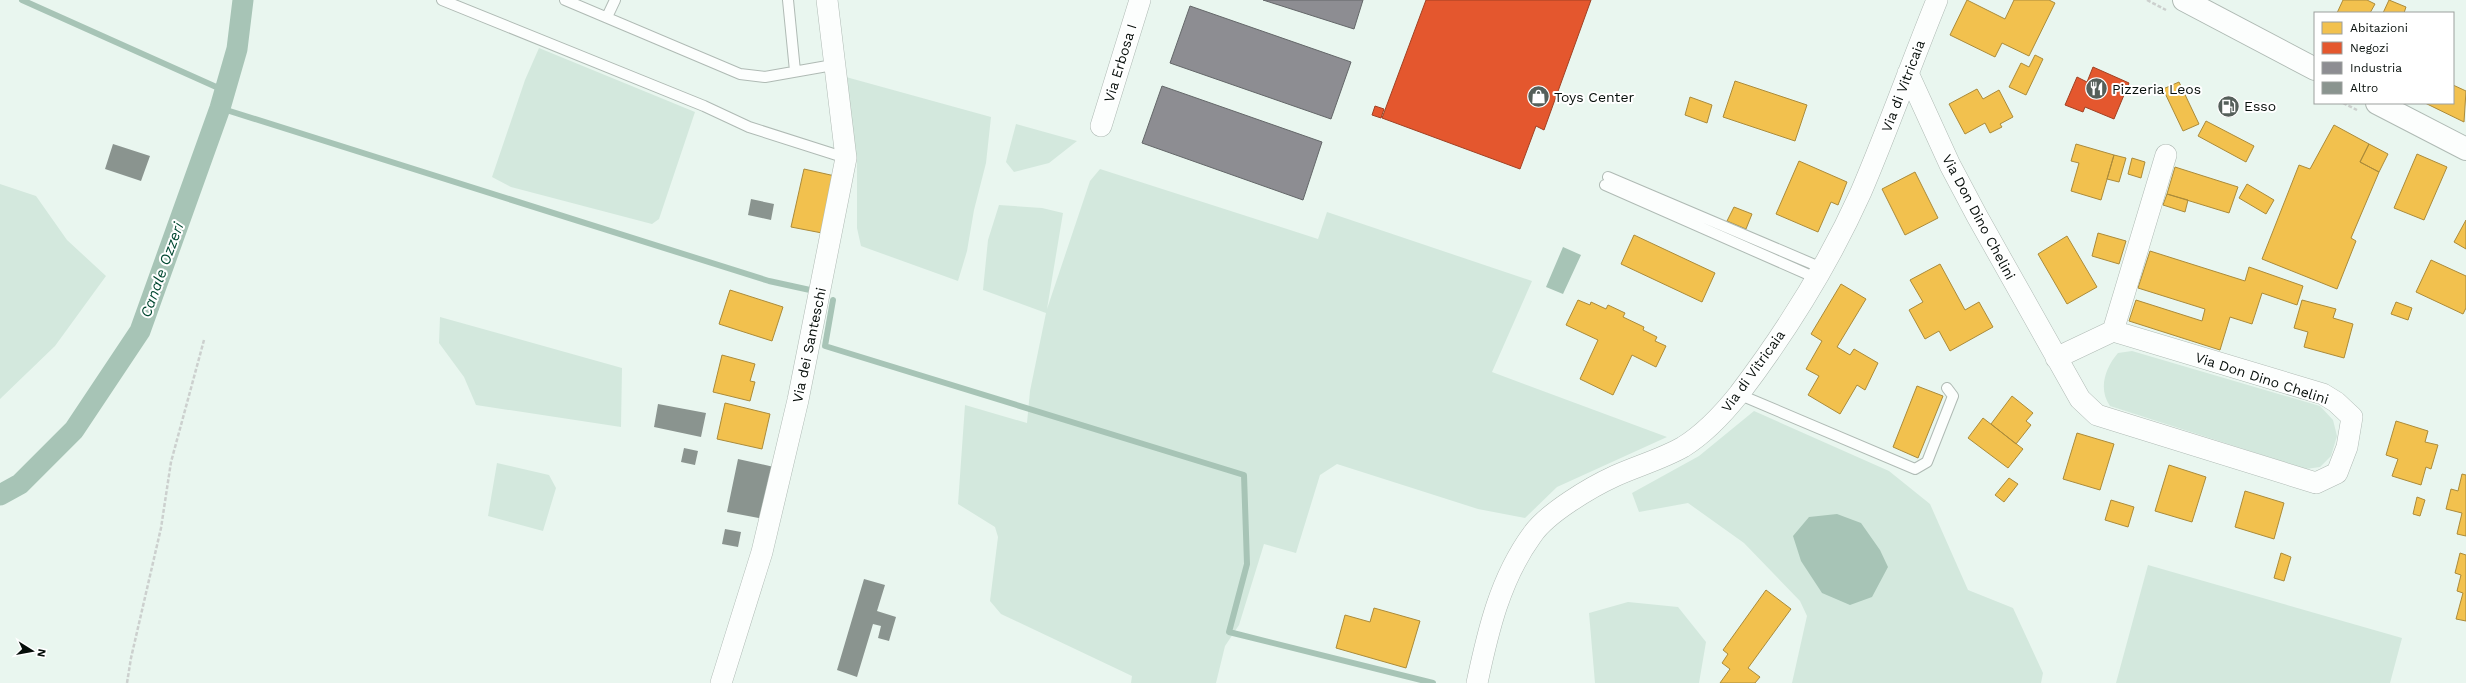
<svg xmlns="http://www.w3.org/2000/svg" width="2466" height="683" font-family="'Work Sans',sans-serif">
<rect width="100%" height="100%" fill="#e9f6ef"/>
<!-- green -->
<path fill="#d3e8dd" d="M 539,48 L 695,112 L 659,219 L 652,224 L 511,187 L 492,177 L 525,80 Z
M 846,77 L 991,117 L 986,163 L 974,210 L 967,251 L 958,281 L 861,246 L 857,228 L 857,158 L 846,104 Z
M 1016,124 L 1077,141 L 1049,163 L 1014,172 L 1006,162 Z
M 1100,169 L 1318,239 L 1327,212 L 1532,281 L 1492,372 L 1667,437 L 1557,487 L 1525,518 L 1478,509 L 1337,464 L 1320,475 L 1296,553 L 1264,544 L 1239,625 L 1225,646 L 1216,683 L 1131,683 L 1132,676 L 1001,614 L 990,601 L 998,537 L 995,527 L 958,504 L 965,405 L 1027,423 L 1030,391 L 1046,313 L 983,290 L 988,240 L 999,205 L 1042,208 L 1063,213 L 1047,309 L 1090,181 Z
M 0,184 L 36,196 L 67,240 L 106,276 L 55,346 L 0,399 Z
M 440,317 L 622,368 L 621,427 L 476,405 L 464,377 L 439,343 Z
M 2132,351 L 2320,406 L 2333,420 L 2337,436 L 2331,456 L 2320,467 L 2306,469 L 2110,406 C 2098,389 2105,368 2118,353 Z
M 1754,411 L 1889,471 L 1930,504 L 1968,590 L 2013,608 L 2043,673 L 2041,683 L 1792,683 L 1807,616 L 1800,601 L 1744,543 L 1688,503 L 1639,512 L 1632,493 L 1699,456 Z
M 497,463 L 549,475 L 556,488 L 543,531 L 488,516 Z
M 2148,565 L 2402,638 L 2390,683 L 2116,683 Z
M 1628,602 L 1678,607 L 1706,642 L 1699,683 L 1595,683 L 1589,613 Z"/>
<!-- water -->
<path fill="#a7c4b6" d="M 1563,247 L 1581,255 L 1563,294 L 1546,287 Z
M 1837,514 L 1861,523 L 1880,550 L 1888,567 L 1872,597 L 1850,605 L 1822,593 L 1801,561 L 1793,536 L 1809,517 Z"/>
<!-- homes -->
<path fill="#f2c14e" stroke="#ab8b3a" d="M 1967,0 L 2005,19 L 2014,0 L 2049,0 L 2055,3 L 2029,56 L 2002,43 L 1995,57 L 1950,35 Z
M 2343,0 L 2367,0 L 2375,4 L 2370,13 L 2337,13 Z
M 2389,0 L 2406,7 L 2404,13 L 2383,13 Z
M 2035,55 L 2043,59 L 2026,95 L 2009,87 L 2021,63 L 2029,67 Z
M 1735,81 L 1807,105 L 1795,141 L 1723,117 Z
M 2179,82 L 2199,124 L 2183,131 L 2163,89 Z
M 2453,85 L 2466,91 L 2464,122 L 2425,103 L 2453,103 Z
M 1977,89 L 1983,99 L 1999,90 L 2013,117 L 2000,124 L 2002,127 L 1990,133 L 1985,123 L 1965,134 L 1949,104 Z
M 1690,97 L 1712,105 L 1707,123 L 1685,115 Z
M 2206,121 L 2254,146 L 2246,162 L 2198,136 Z
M 2334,125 L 2369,144 L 2360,162 L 2379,172 L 2351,238 L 2356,241 L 2337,289 L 2262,259 L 2299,165 L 2310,169 Z
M 2076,144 L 2114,155 L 2101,200 L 2071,191 L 2079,163 L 2071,161 Z
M 2369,144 L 2388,154 L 2379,172 L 2360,162 Z
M 2417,154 L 2447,167 L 2424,220 L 2394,208 Z
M 2114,155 L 2126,158 L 2119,182 L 2107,179 Z
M 2132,158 L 2145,162 L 2141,178 L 2128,174 Z
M 1799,161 L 1847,182 L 1838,205 L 1831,202 L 1818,232 L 1776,214 Z
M 2175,167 L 2238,187 L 2229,213 L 2167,194 Z
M 804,169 L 835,176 L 822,233 L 791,227 Z
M 1915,172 L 1938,218 L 1905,235 L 1882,189 Z
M 2247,184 L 2274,200 L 2266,214 L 2239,198 Z
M 2167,194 L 2188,200 L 2185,212 L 2163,205 Z
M 1734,207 L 1752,214 L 1746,229 L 1727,221 Z
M 2466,220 L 2466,249 L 2454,242 Z
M 2098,233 L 2126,241 L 2119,264 L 2092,256 Z
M 1634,235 L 1715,273 L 1702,302 L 1621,264 Z
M 2067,236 L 2097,287 L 2067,304 L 2038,254 Z
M 2150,251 L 2245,281 L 2249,267 L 2303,286 L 2297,305 L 2262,293 L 2252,324 L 2230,317 L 2220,350 L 2129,321 L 2136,300 L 2202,321 L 2205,309 L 2138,288 Z
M 2431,260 L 2466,276 L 2466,308 L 2463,314 L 2416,292 Z
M 1940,264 L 1965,310 L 1979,302 L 1993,327 L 1950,351 L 1939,331 L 1925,339 L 1909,310 L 1923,302 L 1910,280 Z
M 1841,284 L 1866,299 L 1837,347 L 1850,355 L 1854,349 L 1878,363 L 1865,390 L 1857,385 L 1840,414 L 1808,395 L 1819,376 L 1806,369 L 1822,341 L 1811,334 Z
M 730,290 L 783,307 L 772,341 L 719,324 Z
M 1578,300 L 1590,305 L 1591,302 L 1606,309 L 1608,305 L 1625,313 L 1623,317 L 1644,327 L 1643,330 L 1657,337 L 1655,341 L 1666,346 L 1656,367 L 1632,355 L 1613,395 L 1580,379 L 1598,340 L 1566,325 Z
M 2302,300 L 2336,309 L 2333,318 L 2353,324 L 2344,358 L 2304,347 L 2308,332 L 2294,328 Z
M 2396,302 L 2412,308 L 2408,320 L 2391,314 Z
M 722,355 L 755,364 L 750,381 L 755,382 L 750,401 L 713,392 Z
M 1917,386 L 1943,396 L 1918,458 L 1893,447 Z
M 2012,396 L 2033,413 L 2026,421 L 2031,425 L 2016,444 L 1991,424 Z
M 725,403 L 770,414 L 762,449 L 717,439 Z
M 1983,418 L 2023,449 L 2008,468 L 1968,438 Z
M 2396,421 L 2428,431 L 2425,442 L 2438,445 L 2431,469 L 2426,467 L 2421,485 L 2392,476 L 2398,459 L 2386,455 Z
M 2077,433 L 2114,444 L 2100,490 L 2063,479 Z
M 2169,465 L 2206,477 L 2192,522 L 2155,511 Z
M 2462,474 L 2466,475 L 2466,536 L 2457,534 L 2462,513 L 2446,509 L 2451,489 L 2458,491 Z
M 2009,478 L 2018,484 L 2004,502 L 1995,495 Z
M 2245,491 L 2284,503 L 2274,539 L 2235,527 Z
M 2417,497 L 2425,500 L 2420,516 L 2413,514 Z
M 2111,500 L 2134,507 L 2128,527 L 2105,520 Z
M 2281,553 L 2291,557 L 2284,581 L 2274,578 Z
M 2460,553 L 2466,555 L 2466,621 L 2456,619 L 2463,593 L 2457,591 L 2461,575 L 2455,573 Z
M 1766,590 L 1791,609 L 1748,668 L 1760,677 L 1755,683 L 1720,683 L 1730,669 L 1722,663 L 1728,654 L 1723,650 Z
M 1374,608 L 1420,621 L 1406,668 L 1336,648 L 1345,615 L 1370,622 Z"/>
<!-- shops -->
<path fill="#e4572e" stroke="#a14123" d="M 1426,0 L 1591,0 L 1544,130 L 1536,126 L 1520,169 L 1382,118 Z
M 2093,67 L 2129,83 L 2114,119 L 2085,107 L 2083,112 L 2065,105 L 2077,77 L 2087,82 Z
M 1375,106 L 1384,109 L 1381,118 L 1372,115 Z"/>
<!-- industry -->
<path fill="#8d8d92" stroke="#646769" d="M 1263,0 L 1363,0 L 1354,29 Z
M 1190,6 L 1351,62 L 1331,119 L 1170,63 Z
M 1162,86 L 1322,142 L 1303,200 L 1142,143 Z"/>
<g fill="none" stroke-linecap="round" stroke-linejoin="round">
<!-- stream -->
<path stroke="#a7c4b6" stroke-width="6" d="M 22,0 L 223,90
M 220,108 L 769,281 L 810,290
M 833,300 L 825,346 L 1244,475 L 1247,564 L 1229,632 L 1433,683"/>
<!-- canal -->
<path stroke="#a7c4b6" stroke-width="21" d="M 0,495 L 20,484 L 74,430 L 140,331 L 220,108 L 237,49 L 243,0"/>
</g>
<!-- building -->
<path fill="#8a948f" d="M 113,144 L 150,156 L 141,181 L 105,169 Z
M 751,199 L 774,204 L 771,220 L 748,215 Z
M 658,404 L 706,413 L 701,437 L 654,427 Z
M 684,448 L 698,451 L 695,465 L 681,462 Z
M 738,459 L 774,467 L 764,519 L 727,512 Z
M 725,529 L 741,532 L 738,547 L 722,544 Z
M 864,579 L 885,585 L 877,611 L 896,617 L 889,641 L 878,638 L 881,626 L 873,624 L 857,677 L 837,670 Z"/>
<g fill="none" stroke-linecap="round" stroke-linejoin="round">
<defs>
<path id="service" d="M 442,0 L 704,106 L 749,127 L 846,158
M 565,0 L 740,74 L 765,77 L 833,65
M 788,0 L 795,71
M 607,17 L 615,0
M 1608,177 L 1822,268
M 1605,185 L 1816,278
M 1738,394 L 1915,469 L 1927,462 L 1953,396 L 1947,388"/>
<path id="minor" d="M 1908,73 L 1950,165 L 1977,216 L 2080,399 L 2097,415 L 2316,483 L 2337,473 L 2347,447 L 2352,417 L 2336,402 L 2323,394 L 2113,331 L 2056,358
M 1101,126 L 1140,0
M 2113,331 L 2166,155
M 721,683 L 762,552 L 798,400 L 846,158 L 827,0
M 1477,683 C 1488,631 1500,579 1532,535 C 1547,513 1591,487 1615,476 C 1637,466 1662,459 1683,447 C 1704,434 1723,414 1739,394 C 1786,332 1829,263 1861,192 C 1888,129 1911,64 1937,0"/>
<path id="secondary" d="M 2184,0 L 2315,69
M 2377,103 L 2466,149"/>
</defs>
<!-- service casing -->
<use href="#service" stroke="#afbab4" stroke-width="12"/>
<!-- minor casing -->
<use href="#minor" stroke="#afbab4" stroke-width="22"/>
<!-- secondary casing -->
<use href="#secondary" stroke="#afbab4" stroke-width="24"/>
<!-- path -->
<path stroke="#ccd0ce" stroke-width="2.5" stroke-dasharray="4 2" stroke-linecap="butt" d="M 2147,0 L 2166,10
M 2343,103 L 2357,110
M 127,683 L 131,658 L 161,528 L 171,462 L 204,340"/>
<!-- service -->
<use href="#service" stroke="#fcfefd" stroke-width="10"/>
<!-- minor -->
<use href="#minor" stroke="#fcfefd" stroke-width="21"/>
<!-- secondary -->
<use href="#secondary" stroke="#fcfefd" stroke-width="22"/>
</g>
<!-- icons -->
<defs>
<symbol id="restaurant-disc" viewBox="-11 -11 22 22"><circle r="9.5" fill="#555f5a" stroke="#fff"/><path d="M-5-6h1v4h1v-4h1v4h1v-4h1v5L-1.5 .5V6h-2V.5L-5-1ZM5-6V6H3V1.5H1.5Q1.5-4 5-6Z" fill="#fff"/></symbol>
<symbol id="shop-disc" viewBox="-11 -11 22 22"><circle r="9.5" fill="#555f5a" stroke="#fff"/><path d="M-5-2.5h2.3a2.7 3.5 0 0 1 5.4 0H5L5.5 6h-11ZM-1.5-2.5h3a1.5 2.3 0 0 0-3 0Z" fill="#fff"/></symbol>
<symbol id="fuel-disc" viewBox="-11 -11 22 22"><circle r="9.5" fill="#555f5a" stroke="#fff"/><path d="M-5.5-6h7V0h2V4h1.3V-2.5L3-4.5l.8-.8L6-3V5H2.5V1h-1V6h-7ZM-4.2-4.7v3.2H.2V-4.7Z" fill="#fff"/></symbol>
</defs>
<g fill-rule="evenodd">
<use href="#restaurant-disc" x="2084" y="76" width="25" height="25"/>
<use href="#shop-disc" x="1526" y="84" width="25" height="25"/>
<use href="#fuel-disc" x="2216" y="94" width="25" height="25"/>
</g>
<g text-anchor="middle" stroke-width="4" stroke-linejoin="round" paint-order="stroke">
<!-- street labels -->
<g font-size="14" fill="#060e0a" stroke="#fff">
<text transform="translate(1120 63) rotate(-73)" y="5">Via Erbosa I</text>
<text transform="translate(1903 86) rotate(-69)" y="5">Via di Vitricaia</text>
<text transform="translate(1979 217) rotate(62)" y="5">Via Don Dino Chelini</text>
<text transform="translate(809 345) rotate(-78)" y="5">Via dei Santeschi</text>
<text transform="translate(1753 371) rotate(-54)" y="5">Via di Vitricaia</text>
<text transform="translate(2262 378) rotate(18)" y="5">Via Don Dino Chelini</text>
</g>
<!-- poi labels -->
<g font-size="14" fill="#060e0a" stroke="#fff" text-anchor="start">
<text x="2112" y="94">Pizzeria Leos</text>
<text x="1554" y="102">Toys Center</text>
<text x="2244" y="111">Esso</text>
</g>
<!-- water labels -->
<g font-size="15" font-style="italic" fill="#004730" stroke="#fff">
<text transform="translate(162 270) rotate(-70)" y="5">Canale Ozzeri</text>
</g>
</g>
<!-- legend -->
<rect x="2314" y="12" width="140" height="92" fill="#ffffff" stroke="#9b9f9d"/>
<rect x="2322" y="22" width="20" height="12" fill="#f2c14e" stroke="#9b9f9d"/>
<text x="2350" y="32" font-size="12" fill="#060e0a">Abitazioni</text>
<rect x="2322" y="42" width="20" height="12" fill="#e4572e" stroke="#9b9f9d"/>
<text x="2350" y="52" font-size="12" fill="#060e0a">Negozi</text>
<rect x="2322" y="62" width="20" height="12" fill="#8d8d92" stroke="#9b9f9d"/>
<text x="2350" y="72" font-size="12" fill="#060e0a">Industria</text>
<rect x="2322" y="82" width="20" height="12" fill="#8a948f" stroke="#9b9f9d"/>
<text x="2350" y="92" font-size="12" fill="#060e0a">Altro</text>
<!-- north arrow -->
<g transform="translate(32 651) rotate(101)" stroke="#ffffff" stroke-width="3" paint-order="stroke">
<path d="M0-3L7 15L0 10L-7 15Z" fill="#060e0a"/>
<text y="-6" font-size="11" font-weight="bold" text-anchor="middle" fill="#060e0a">N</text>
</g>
</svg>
